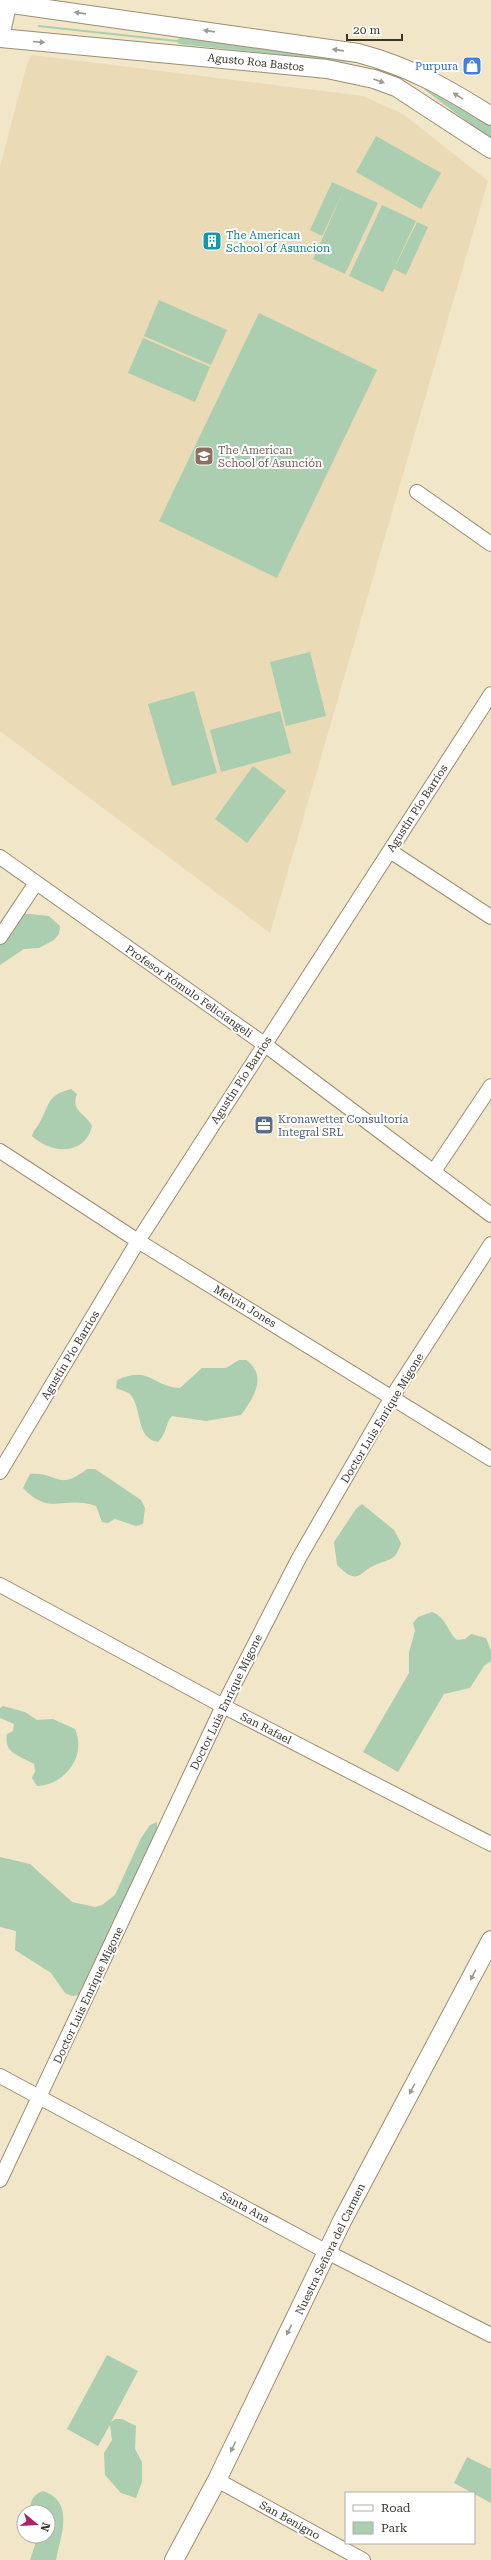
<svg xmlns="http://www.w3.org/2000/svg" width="491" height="2560" font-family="'Roboto Serif',serif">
<rect width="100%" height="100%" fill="#f2e6c8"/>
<!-- built -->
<path fill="#eadab6" d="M 32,55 L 363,96 L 403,114 L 488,181 L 270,933 L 0,731 L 0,167 L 27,64 Z"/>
<!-- green -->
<path fill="#aaceaf" d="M 38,25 L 177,40 L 180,38 L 367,59 L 366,64 L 179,44 L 177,42 L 38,27 Z
M 424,86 L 491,123 L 491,140 L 425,90 Z
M 376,136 L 441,173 L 421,209 L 356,172 Z
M 332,182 L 345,188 L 322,236 L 310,230 Z
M 345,188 L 378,203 L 345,274 L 313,259 Z
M 382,205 L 416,221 L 383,292 L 349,276 Z
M 417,222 L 428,227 L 406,275 L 394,269 Z
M 159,300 L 227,330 L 211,365 L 144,336 Z
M 259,313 L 377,370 L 277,578 L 159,521 Z
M 143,338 L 210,367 L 195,402 L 128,373 Z
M 310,652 L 326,716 L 286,726 L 270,662 Z
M 194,691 L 217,773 L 172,786 L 148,704 Z
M 280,711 L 291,753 L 221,772 L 210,730 Z
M 253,766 L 286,791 L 247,843 L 215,819 Z
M 20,913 L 49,916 L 60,926 L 59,934 L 54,940 L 39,948 L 24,949 L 0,965 L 0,933 Z
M 71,1089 L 77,1094 C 70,1111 86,1113 92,1126 C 85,1156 51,1154 32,1136 C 34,1129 37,1128 40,1122 C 50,1104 47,1095 71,1089 Z
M 239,1360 L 246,1360 C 268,1376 254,1397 241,1415 L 206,1421 L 172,1416 C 165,1424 167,1433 158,1442 C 135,1438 143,1409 130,1394 C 128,1392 120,1390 116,1388 L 117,1380 C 151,1365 152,1387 180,1388 L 202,1368 L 226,1368 Z
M 87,1469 L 95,1469 L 141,1500 L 145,1508 L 143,1524 L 136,1526 L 115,1519 L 108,1523 L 102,1522 L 96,1506 C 63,1495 50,1517 23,1488 L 30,1474 C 59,1472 57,1492 87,1469 Z
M 362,1504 L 394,1530 L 401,1543 C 396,1560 391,1559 377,1564 C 358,1572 359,1587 337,1565 L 334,1542 L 356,1509 Z
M 432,1612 C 446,1617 447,1631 457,1640 L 465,1639 L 471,1634 L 486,1638 L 491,1651 L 491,1661 L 484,1666 L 470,1688 L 444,1694 L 398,1772 L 363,1752 L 409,1673 L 409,1652 L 415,1631 L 413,1623 L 418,1617 Z
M 3,1706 L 25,1712 L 37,1720 L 53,1719 L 75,1729 C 87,1756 65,1785 37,1786 L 32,1778 L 35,1771 L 34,1764 C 20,1756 3,1753 7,1734 L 13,1731 L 14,1724 L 0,1718 L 0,1708 Z
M 157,1822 L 157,1830 L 93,1974 L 79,1995 L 72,1996 L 65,1993 L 51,1973 L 15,1950 L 16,1931 L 0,1927 L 0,1857 L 30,1864 L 72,1902 L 95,1907 L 102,1905 L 115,1895 L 141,1838 L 150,1825 Z
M 107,2355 L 138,2371 L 111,2422 L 115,2419 L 122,2419 L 136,2426 L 135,2449 L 142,2462 L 142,2482 L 136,2498 L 121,2493 L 105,2475 L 104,2453 L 112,2440 L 110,2425 L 98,2446 L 67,2429 Z
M 467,2457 L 491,2469 L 491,2503 L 454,2483 Z
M 43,2491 C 76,2502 60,2537 56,2560 L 30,2560 L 35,2545 L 33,2536 L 48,2536 L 48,2512 L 29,2512 C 31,2501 32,2495 43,2491 Z"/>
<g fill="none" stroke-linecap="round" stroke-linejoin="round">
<defs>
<path id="minor" d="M 417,492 L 491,544
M 390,851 L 491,917
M 0,857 L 264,1044 L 491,1215
M 0,937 L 36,883
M 0,1151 L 138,1241 L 491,1459
M 434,1171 L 491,1086
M 0,1472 L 138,1241 L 491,694
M 0,1585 L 223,1706 L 491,1844
M 0,2076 L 327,2252 L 491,2335
M 0,2180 L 223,1706 L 299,1558 L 392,1397 L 491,1244
M 217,2480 L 363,2560"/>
<path id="tertiary" d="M 5,3 L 358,53 C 410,67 445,87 491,116
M 0,38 L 327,69 L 374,79 L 396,87 L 491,149
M 174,2560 L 217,2480 L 342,2221 L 491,1940"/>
<path id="primary" d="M 0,28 L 6,0"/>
</defs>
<!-- minor casing -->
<use href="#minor" stroke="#9a8e73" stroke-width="16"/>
<!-- tertiary casing -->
<use href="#tertiary" stroke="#9a8e73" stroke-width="20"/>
<!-- primary casing -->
<use href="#primary" stroke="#9a8e73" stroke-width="24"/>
<!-- minor -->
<use href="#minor" stroke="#fff" stroke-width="14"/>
<!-- tertiary -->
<use href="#tertiary" stroke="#fff" stroke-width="18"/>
<!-- primary -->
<use href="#primary" stroke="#fff" stroke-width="22"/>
</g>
<!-- one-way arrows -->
<defs><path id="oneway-solid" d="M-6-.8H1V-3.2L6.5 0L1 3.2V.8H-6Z"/></defs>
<g fill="#9c9a94">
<use href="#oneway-solid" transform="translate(80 13) rotate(-172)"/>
<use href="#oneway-solid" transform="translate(209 31) rotate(-172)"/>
<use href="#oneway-solid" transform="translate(39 42) rotate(5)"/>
<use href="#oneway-solid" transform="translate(338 50) rotate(-172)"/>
<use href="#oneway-solid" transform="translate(379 81) rotate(20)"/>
<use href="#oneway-solid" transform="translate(458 96) rotate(-148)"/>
<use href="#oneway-solid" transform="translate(473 1975) rotate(118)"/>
<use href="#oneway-solid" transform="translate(412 2089) rotate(118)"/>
<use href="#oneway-solid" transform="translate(289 2330) rotate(116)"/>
<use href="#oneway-solid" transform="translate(233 2447) rotate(116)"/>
</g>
<!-- icons -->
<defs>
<symbol id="shop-square" viewBox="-11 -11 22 22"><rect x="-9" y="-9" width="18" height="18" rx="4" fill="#3f7fe0" stroke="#fff"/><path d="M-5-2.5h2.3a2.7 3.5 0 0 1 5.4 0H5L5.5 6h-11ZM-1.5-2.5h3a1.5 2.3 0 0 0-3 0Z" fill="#fff"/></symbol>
<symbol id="building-square" viewBox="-11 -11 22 22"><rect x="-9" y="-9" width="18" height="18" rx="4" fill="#0f9aa8" stroke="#fff"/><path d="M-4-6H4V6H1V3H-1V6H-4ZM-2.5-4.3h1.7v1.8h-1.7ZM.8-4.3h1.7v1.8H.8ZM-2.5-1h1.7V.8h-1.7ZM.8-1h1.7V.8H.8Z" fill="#fff"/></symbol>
<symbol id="school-square" viewBox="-11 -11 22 22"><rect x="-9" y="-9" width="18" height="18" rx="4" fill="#8d6e63" stroke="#fff"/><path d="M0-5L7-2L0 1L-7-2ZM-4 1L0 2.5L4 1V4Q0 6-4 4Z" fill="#fff"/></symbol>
<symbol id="office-square" viewBox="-11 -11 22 22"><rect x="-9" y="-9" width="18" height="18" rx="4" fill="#5c6f8a" stroke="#fff"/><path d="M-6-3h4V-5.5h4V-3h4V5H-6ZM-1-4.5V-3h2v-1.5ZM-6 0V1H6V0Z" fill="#fff"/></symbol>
</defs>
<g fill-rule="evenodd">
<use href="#shop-square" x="461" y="55" width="22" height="22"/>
<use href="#building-square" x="201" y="230" width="22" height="22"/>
<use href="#school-square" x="193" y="445" width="22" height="22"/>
<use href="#office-square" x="253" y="1114" width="22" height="22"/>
</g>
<g text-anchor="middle" stroke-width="4" stroke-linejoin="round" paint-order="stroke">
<!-- street labels -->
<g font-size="11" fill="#3a362a" stroke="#fff">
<text transform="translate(256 62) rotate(6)" y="4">Agusto Roa Bastos</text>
<text transform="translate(417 808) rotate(-57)" y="4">Agustín Pío Barrios</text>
<text transform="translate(189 991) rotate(35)" y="4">Profesor Rómulo Feliciangeli</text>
<text transform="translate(241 1080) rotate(-57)" y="4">Agustín Pío Barrios</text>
<text transform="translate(245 1306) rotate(31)" y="4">Melvin Jones</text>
<text transform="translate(70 1355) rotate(-59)" y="4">Agustín Pío Barrios</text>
<text transform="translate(382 1418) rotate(-59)" y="4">Doctor Luis Enrique Migone</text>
<text transform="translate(226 1702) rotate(-64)" y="4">Doctor Luis Enrique Migone</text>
<text transform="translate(266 1728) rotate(27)" y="4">San Rafael</text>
<text transform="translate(88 1995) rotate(-65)" y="4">Doctor Luis Enrique Migone</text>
<text transform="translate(245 2207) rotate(28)" y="4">Santa Ana</text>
<text transform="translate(330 2249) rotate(-64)" y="4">Nuestra Señora del Carmen</text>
<text transform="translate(290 2520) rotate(29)" y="4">San Benigno</text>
</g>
<!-- shop labels -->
<g font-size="11" fill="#366cbe" stroke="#fff" text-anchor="end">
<text x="458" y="70">Purpura</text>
</g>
<!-- culture labels -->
<g font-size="11" fill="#0d838f" stroke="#fff" text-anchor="start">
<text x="226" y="239">The American<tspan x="226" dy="13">School of Asuncion</tspan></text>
</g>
<!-- education labels -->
<g font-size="11" fill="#785e54" stroke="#fff" text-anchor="start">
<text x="218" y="454">The American<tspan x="218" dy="13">School of Asunción</tspan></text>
</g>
<!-- service labels -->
<g font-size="11" fill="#4e5e75" stroke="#fff" text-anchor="start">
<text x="278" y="1123">Kronawetter Consultoría<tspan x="278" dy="13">Integral SRL</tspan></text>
</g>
</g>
<!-- legend -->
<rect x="345" y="2492" width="130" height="52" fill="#ffffff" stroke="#b0afaa"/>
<rect x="353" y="2505" width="20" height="6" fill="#ffffff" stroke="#b0afaa"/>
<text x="381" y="2512" font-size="12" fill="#3a362a">Road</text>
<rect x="353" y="2522" width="20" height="12" fill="#aaceaf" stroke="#b0afaa"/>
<text x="381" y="2532" font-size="12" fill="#3a362a">Park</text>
<!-- north arrow -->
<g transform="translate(36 2524) rotate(108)"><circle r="19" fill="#ffffff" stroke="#b0afaa"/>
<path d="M0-3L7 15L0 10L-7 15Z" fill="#ab246a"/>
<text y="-6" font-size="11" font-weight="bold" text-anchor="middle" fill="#3a362a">N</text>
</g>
<!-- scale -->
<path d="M347 34v6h55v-6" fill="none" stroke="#3a362a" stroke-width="2"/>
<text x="353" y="34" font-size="12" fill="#3a362a" stroke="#ffffff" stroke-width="3" paint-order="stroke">20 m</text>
</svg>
